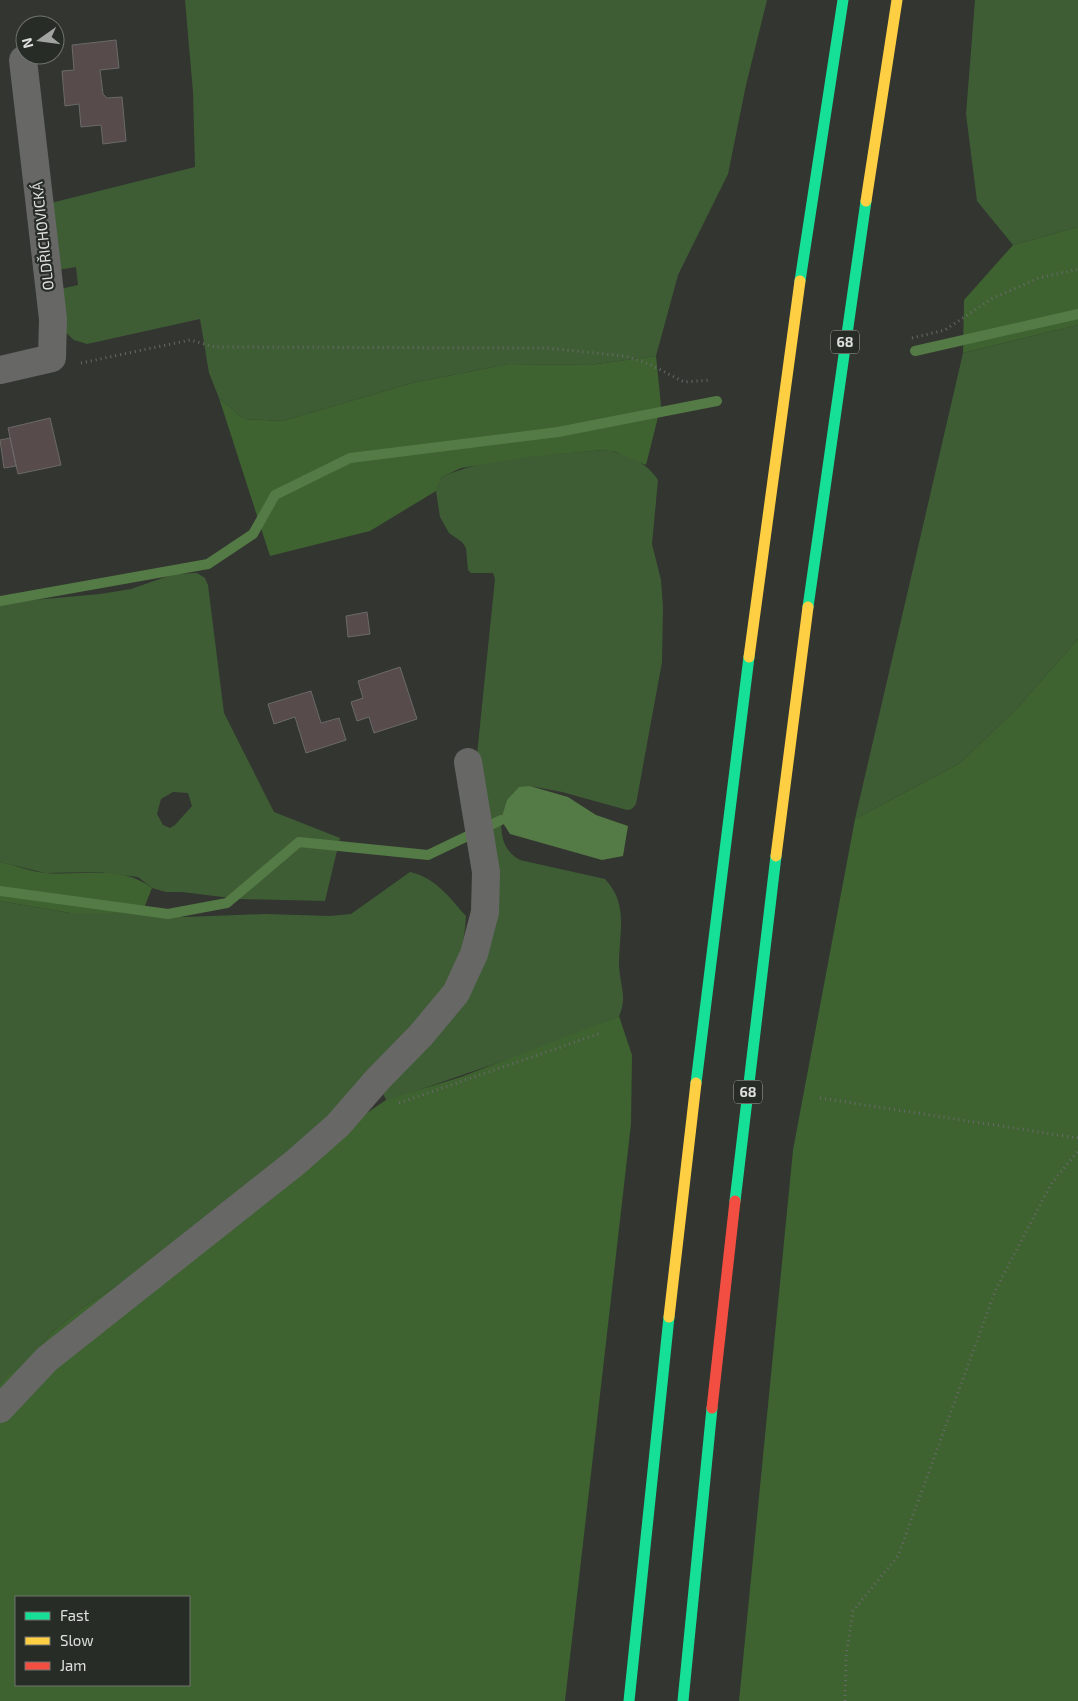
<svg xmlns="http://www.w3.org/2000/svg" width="1078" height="1701" font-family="'Exo 2',sans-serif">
<rect width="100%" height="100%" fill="#323530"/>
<!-- green -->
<path fill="#3f5d34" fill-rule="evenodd" d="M 185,0 L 767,0 L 746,85 L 728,174 L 678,275 L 656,356 L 589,365 L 508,364 L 412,383 L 282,421 L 244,419 L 219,398 L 209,373 L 200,319 L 87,344 L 74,340 L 65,332 L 60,289 L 78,285 L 76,267 L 57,270 L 51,203 L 195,167 L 193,92 Z
M 975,0 L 1078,0 L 1078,227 L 1013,245 L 977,201 L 966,114 Z
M 1078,325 L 1078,639 L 1017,708 L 960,763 L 855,819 L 963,353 Z
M 603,450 C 625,453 646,461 658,480 L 652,544 L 661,580 L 663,607 L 662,662 L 636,804 L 632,809 L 627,810 L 562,792 L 530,786 L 501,818 C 501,836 503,851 520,860 L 605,879 C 629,904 619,933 619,963 C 619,983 628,997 619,1016 L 532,1051 L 387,1101 L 383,1094 L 469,991 L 476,764 L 495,579 L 493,573 L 471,573 L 468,570 L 466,548 L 462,542 L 449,533 L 440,517 L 436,491 L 442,477 C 486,456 554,455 603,450 Z
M 197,573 L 205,578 L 208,585 L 224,713 L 274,812 L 340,838 L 325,901 L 239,899 L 182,892 L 166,892 L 152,888 L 138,877 L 99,872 L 45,873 L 0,862 L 0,603 L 100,594 L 131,589 L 174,574 ZM 173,792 L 188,793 L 192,806 L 175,825 L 170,828 L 163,825 L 157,814 L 161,799 Z
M 410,872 C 436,878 449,897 466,916 C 465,944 457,969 444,993 L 318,1129 L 203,1230 L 79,1310 L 51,1333 L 28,1363 L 0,1384 L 0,901 L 70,913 L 142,913 L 185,917 L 265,914 L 330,916 L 351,914 Z"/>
<!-- forest -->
<path fill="#3e6230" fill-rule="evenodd" d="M 1078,227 L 1078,325 L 963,353 L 964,300 L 1013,245 Z
M 656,356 L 661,405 L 646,465 L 616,452 L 603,450 L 529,457 L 461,468 L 442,477 L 436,491 L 370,531 L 270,556 L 219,398 L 244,419 L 282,421 L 412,383 L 508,364 L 589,365 Z
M 1078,639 L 1078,1701 L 739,1701 L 793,1150 L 855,819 L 960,763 L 1017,708 Z
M 0,862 C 15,865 31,872 46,873 C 83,876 120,864 152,888 L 142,913 L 70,913 L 0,901 Z
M 619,1016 L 632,1055 L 631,1124 L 565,1701 L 0,1701 L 0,1384 L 10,1374 L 28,1363 L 51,1333 L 79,1310 L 203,1230 L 240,1199 L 386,1100 L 461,1077 ZM 16,1597 L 189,1597 L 189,1685 L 16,1685 Z"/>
<!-- water -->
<path fill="#547a45" d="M 530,786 L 568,797 L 596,815 L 628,826 L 623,856 L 602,860 L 510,834 L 501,820 L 507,800 L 519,787 Z"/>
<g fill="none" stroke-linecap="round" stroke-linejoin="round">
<!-- stream -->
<path stroke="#547a45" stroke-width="10" d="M 915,351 L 1078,314
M 0,601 L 208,564 L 253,534 L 275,495 L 350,458 L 558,432 L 717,401
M 0,891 L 168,914 L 227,903 L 299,842 L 428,855 L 501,820"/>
</g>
<!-- building -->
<path fill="#574b4b" stroke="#6a6a68" d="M 116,40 L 119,68 L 100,70 L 103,94 L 107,98 L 122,97 L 126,141 L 103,144 L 101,125 L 81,127 L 79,104 L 65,106 L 62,71 L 74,70 L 72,45 Z
M 50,418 L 61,465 L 18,474 L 8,428 Z
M 10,438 L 16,466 L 4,468 L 0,440 Z
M 367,612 L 370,634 L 348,637 L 346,616 Z
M 400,667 L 417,719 L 374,733 L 369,717 L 357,721 L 351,702 L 363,698 L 358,681 Z
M 311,691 L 321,723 L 339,718 L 346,740 L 306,753 L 295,717 L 274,724 L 268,704 Z"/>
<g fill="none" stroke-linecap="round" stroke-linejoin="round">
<!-- path -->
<path stroke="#686a67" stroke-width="3" stroke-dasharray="1 4" stroke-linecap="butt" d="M 912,338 L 945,330 L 991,299 L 1039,278 L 1078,269
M 81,363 L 190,340 L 215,347 L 547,348 L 625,356 L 649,364 L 684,382 L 711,380
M 820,1098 L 1078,1138
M 399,1103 L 601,1033
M 845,1701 L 846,1657 L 853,1611 L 898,1556 L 996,1289 L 1051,1184 L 1078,1151"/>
<!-- street -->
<path stroke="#676866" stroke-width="28" d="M 0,370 L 52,358 L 53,319 L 23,60
M 0,1409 L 47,1359 L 296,1162 L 338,1125 L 378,1079 L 421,1035 L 456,993 L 474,954 L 485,912 L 486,872 L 468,762"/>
<!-- fast -->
<path stroke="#16e098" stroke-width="11" d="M 800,281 L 843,0
M 808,607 L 866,201
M 696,1083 L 749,657
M 735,1201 L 776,856
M 629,1701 L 669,1317
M 683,1701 L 712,1408"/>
<!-- slow -->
<path stroke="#ffcf43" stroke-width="11" d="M 866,201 L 897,0
M 749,657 L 800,281
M 776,856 L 808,607
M 669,1317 L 696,1083"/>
<!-- jam -->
<path stroke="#f24e42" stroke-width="11" d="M 712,1408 L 735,1201"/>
</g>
<g text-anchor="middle" stroke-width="4.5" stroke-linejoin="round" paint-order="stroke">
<!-- shield labels -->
<g fill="#272c26" stroke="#a6aaa5" stroke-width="1">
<rect x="831" y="330.5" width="28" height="23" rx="4"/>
<rect x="734" y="1080.5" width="28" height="23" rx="4"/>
</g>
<g font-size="14" font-weight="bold" fill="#dde0dc">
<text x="845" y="347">68</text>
<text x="748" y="1097">68</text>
</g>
<!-- street labels -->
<g font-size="15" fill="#dde0dc" stroke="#272c26">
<text transform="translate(43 236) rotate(-96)" y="5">OLDŘICHOVICKÁ</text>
</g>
</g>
<!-- legend -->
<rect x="15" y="1596" width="175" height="90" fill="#272c26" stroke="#70746f"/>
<rect x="25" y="1612" width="25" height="8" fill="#16e098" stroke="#70746f"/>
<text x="60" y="1621" font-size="15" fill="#dde0dc">Fast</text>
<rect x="25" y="1637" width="25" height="8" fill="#ffcf43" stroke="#70746f"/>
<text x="60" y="1646" font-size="15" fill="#dde0dc">Slow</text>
<rect x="25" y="1662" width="25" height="8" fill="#f24e42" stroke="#70746f"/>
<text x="60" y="1671" font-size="15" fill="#dde0dc">Jam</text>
<!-- north arrow -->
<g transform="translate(40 40) rotate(256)"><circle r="24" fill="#272c26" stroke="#70746f"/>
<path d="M0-4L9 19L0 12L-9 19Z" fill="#a1a4a0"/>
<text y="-8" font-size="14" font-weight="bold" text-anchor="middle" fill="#dde0dc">N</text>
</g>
</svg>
